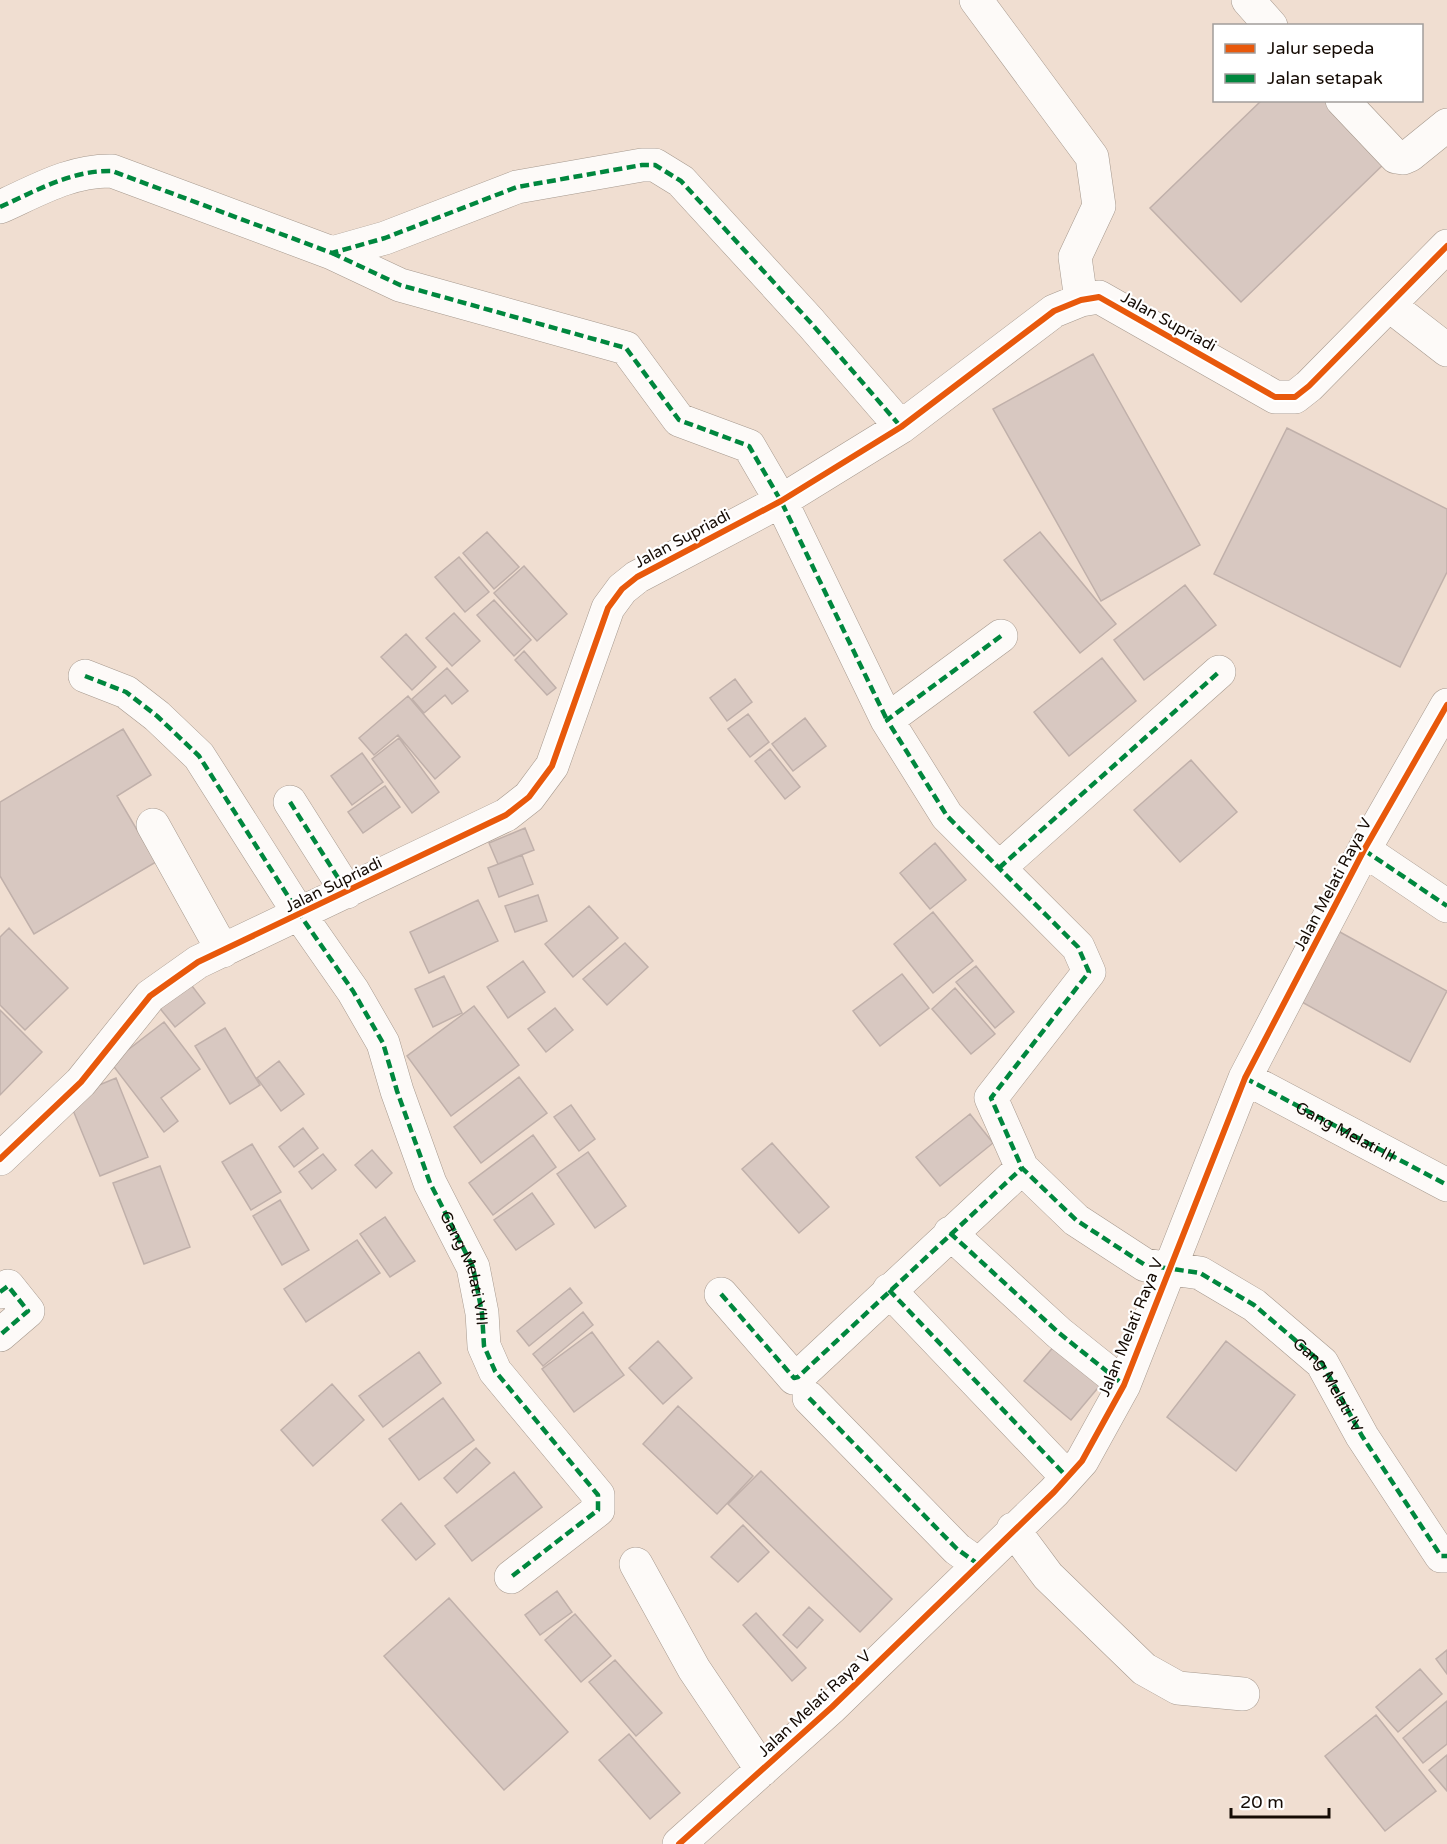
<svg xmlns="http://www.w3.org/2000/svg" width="1447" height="1844" font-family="'Varela Round',sans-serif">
<rect width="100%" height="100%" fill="#f0ded1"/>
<!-- building -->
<path fill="#d8c8c1" stroke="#c0b0aa" stroke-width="1.5" d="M 1262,100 L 1328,100 L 1387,161 L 1241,302 L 1150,208 Z
M 1093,354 L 1200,545 L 1101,601 L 993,409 Z
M 1287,428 L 1447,509 L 1447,572 L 1400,667 L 1214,574 Z
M 487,532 L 519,567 L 494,589 L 463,553 Z
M 1040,532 L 1116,624 L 1080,653 L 1004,560 Z
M 459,557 L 489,592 L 465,612 L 435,577 Z
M 524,566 L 567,614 L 537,641 L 494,593 Z
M 1185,585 L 1216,625 L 1144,680 L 1114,640 Z
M 494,600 L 531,640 L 514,656 L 477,615 Z
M 454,613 L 480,641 L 452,666 L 426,638 Z
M 406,634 L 436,667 L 412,690 L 381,657 Z
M 524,651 L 556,688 L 547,695 L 515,660 Z
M 1102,658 L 1136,701 L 1069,756 L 1034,712 Z
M 447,668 L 468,691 L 452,704 L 445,695 L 424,713 L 412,699 Z
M 735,679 L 752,702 L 727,721 L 710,698 Z
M 408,696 L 460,757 L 435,779 L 398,735 L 374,755 L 359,738 Z
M 748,714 L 769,742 L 750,757 L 728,729 Z
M 805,718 L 826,746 L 793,771 L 772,744 Z
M 123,729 L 151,775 L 117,796 L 156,862 L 34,934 L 0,876 L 0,802 Z
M 399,738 L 439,792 L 412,813 L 372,759 Z
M 770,749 L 800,787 L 785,799 L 755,761 Z
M 362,753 L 383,782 L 352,805 L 331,776 Z
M 1191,760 L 1237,812 L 1180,862 L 1134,810 Z
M 385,786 L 400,807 L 363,833 L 348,812 Z
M 525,828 L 534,850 L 498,864 L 489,843 Z
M 935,843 L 966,880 L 930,909 L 900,873 Z
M 522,855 L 533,884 L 499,897 L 488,868 Z
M 538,895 L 547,921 L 515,932 L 505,906 Z
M 478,900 L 498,941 L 429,973 L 410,932 Z
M 589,906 L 618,938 L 573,977 L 545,944 Z
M 933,912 L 973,961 L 933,993 L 894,944 Z
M 1329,926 L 1447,991 L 1410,1062 L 1291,996 Z
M 9,928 L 68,988 L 25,1030 L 0,1005 L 0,937 Z
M 625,943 L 648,967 L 607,1005 L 583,979 Z
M 523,961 L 545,992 L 508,1018 L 487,987 Z
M 976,966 L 1014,1012 L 995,1028 L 956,982 Z
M 902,974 L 929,1008 L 880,1046 L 853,1011 Z
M 444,976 L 462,1013 L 433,1027 L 415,989 Z
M 189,982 L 205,1003 L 175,1027 L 158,1006 Z
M 955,988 L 995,1034 L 971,1054 L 932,1009 Z
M 474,1006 L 519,1065 L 451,1116 L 407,1056 Z
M 555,1008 L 573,1030 L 546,1052 L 528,1029 Z
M 0,1010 L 42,1052 L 0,1095 Z
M 164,1022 L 200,1069 L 161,1098 L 178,1121 L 164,1132 L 111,1063 Z
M 225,1028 L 260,1085 L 230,1104 L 195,1046 Z
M 279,1061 L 304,1094 L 281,1111 L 257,1078 Z
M 519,1077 L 547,1113 L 481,1163 L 454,1127 Z
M 116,1078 L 148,1157 L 100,1176 L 68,1098 Z
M 571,1105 L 595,1139 L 579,1151 L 554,1117 Z
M 970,1114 L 993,1143 L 940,1186 L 916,1157 Z
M 303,1128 L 318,1148 L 294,1167 L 279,1147 Z
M 533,1135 L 556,1167 L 493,1215 L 469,1183 Z
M 772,1143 L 829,1207 L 799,1233 L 742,1169 Z
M 252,1144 L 281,1192 L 251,1210 L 222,1162 Z
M 372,1150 L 392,1173 L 376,1188 L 355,1165 Z
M 588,1152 L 626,1206 L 595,1228 L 557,1174 Z
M 323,1154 L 336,1170 L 312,1189 L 299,1172 Z
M 160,1166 L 190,1247 L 144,1264 L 113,1183 Z
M 532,1193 L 554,1224 L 516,1250 L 494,1220 Z
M 280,1200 L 309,1250 L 282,1265 L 253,1216 Z
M 385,1217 L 415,1261 L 390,1277 L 360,1234 Z
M 357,1240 L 380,1273 L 306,1322 L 284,1289 Z
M 570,1288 L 582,1303 L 529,1346 L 517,1331 Z
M 583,1312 L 593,1325 L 543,1366 L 533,1354 Z
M 592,1332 L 624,1375 L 574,1412 L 542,1369 Z
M 658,1341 L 692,1378 L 663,1404 L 629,1368 Z
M 1226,1341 L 1295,1395 L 1236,1471 L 1167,1417 Z
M 1056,1344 L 1102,1383 L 1071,1420 L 1024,1381 Z
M 419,1352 L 441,1383 L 383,1427 L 359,1396 Z
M 332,1384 L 364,1420 L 313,1466 L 281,1430 Z
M 443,1398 L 474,1440 L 419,1480 L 389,1439 Z
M 678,1406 L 753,1476 L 717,1514 L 643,1444 Z
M 476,1448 L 490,1463 L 457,1493 L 444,1478 Z
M 761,1471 L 892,1599 L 860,1632 L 728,1504 Z
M 514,1472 L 542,1507 L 472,1561 L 445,1526 Z
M 401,1503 L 435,1544 L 416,1560 L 382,1520 Z
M 743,1525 L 769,1552 L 738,1582 L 711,1557 Z
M 557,1591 L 572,1612 L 540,1635 L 525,1615 Z
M 449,1598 L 568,1732 L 504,1790 L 384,1656 Z
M 809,1607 L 823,1620 L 797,1648 L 783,1635 Z
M 756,1613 L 806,1668 L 792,1681 L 743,1625 Z
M 575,1614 L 611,1656 L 581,1682 L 545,1640 Z
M 1447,1650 L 1447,1674 L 1436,1659 Z
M 615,1660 L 662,1713 L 636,1736 L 589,1682 Z
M 1420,1669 L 1442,1694 L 1398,1732 L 1376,1707 Z
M 1447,1701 L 1447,1744 L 1423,1763 L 1403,1738 Z
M 1376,1715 L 1436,1791 L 1385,1831 L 1325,1756 Z
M 629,1734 L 680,1793 L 650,1819 L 599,1760 Z
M 1447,1755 L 1447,1791 L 1429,1770 Z"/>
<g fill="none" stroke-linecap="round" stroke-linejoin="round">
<defs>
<path id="minor" d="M 976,0 L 1092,157 L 1099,206 L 1075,257 L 1081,300
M 1248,0 L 1271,26
M 1342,100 L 1396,157 L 1403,158 L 1410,155 L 1447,125
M 0,207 C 36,191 71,170 112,171 L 332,253 L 385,238 L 517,187 L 642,165 L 655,165 L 681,181 L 811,323 L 901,427
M 332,253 L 400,285 L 626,348 L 679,420 L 749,446 L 781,501 L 887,720
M 1389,305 L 1447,350
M 1001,636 L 887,720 L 947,816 L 1078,947 L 1089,972 L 991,1098 L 1022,1168 L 1076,1220 L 1145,1265 L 1200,1273 L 1254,1305 L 1322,1363 L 1362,1436 L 1441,1556 L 1447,1556
M 85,676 L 126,692 L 157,716 L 199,756 L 300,915 L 353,991 L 383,1043 L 397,1091 L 430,1183 L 473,1267 L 482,1313 L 484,1346 L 495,1371 L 598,1495 L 598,1510 L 511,1577
M 290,802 L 347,892
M 153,825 L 223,951
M 1364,850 L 1447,906
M 999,868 L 1219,672
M 1245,1078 L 1447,1185
M 0,1159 L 81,1082 L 150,996 L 198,962 L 506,815 L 529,797 L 552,766 L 608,608 L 622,589 L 637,577 L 781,501 L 901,427 L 1054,311 L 1081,300 L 1099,297 L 1275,397 L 1295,397 L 1309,386 L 1447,246
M 950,1233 L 1059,1333 L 1124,1385
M 889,1290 L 1067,1477
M 0,1292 L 8,1286 L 28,1311 L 0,1335
M 721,1294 L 794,1378 L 798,1377 L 1022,1168
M 809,1398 L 957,1549 L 978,1564
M 1013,1529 L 1048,1576 L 1144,1669 L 1178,1688 L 1243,1694
M 636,1564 L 694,1669 L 762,1770
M 679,1844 L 832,1707 L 1054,1492 L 1082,1461 L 1124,1385 L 1245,1078 L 1364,850 L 1447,705"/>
</defs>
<!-- minor casing -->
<use href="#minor" stroke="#a6998e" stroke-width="34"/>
<!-- minor -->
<use href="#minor" stroke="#fdfaf8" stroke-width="33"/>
<!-- quiet -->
<g stroke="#00873e" stroke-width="4.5" stroke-dasharray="9 4.5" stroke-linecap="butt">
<path d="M 0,207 C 36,191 71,170 112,171 L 332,253 L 385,238 L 517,187 L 642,165 L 655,165 L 681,181 L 811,323 L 901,427 L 897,429"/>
<path d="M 332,253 L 400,285 L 626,348 L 679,420 L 749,446 L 781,501 L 887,720"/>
<path id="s1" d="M 1001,636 L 887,720 L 947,816 L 1078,947 L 1089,972 L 991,1098 L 1022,1168 L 1076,1220 L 1145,1265 L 1200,1273 L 1254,1305 L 1322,1363 L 1362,1436 L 1441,1556 L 1447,1556"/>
<path id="s2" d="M 85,676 L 126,692 L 157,716 L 199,756 L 300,915 L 353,991 L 383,1043 L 397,1091 L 430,1183 L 473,1267 L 482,1313 L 484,1346 L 495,1371 L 598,1495 L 598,1510 L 511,1577"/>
<path d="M 290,802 L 347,892"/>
<path d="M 1364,850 L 1447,906"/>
<path d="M 999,868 L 1219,672"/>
<path id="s3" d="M 1245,1078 L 1447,1185"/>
<path d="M 950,1233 L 1059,1333 L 1124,1385"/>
<path d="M 889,1290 L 1067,1477"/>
<path d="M 0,1292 L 8,1286 L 28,1311 L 0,1335"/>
<path d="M 721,1294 L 794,1378 L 798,1377 L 1022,1168"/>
<path d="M 809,1398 L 957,1549 L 978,1564"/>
</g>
<defs>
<path id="cycleway" d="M 0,1159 L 81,1082 L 150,996 L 198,962 L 506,815 L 529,797 L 552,766 L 608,608 L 622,589 L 637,577 L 781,501 L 901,427 L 1054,311 L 1081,300 L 1099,297 L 1275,397 L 1295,397 L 1309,386 L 1447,246
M 679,1844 L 832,1707 L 1054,1492 L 1082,1461 L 1124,1385 L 1245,1078 L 1364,850 L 1447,705"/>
</defs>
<!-- cycleway casing -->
<use href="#cycleway" stroke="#fff" stroke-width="10"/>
<!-- cycleway -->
<use href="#cycleway" stroke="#e8590c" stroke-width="6"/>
</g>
<g text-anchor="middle" stroke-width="4.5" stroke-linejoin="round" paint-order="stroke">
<!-- street labels -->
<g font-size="16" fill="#150b04" stroke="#fff">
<text transform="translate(1169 321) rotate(29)" y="6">Jalan Supriadi</text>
<text transform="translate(682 538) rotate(-28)" y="6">Jalan Supriadi</text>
<text transform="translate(333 884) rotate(-26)" y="6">Jalan Supriadi</text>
<text transform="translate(1332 884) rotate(-62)" y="6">Jalan Melati Raya V</text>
<text dy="6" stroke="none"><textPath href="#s3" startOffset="114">Gang Melati III</textPath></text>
<text dy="6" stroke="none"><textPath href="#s2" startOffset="723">Gang Melati VIII</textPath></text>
<text transform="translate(1130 1327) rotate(-68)" y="6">Jalan Melati Raya V</text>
<text dy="6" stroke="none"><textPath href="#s1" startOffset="1090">Gang Melati IV</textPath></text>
<text transform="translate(814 1703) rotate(-43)" y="6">Jalan Melati Raya V</text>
</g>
</g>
<!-- legend -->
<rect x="1213" y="24" width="210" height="78" fill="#ffffff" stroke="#a19d9b" stroke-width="1.5"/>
<rect x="1225" y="44" width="30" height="9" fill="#e8590c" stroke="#a19d9b" stroke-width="1.5"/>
<text x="1267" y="54" font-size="18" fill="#150b04">Jalur sepeda</text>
<rect x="1225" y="74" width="30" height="9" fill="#00873e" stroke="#a19d9b" stroke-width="1.5"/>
<text x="1267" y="84" font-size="18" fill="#150b04">Jalan setapak</text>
<!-- scale -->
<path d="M1231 1808v9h98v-9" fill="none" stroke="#150b04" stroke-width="3"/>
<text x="1240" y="1808" font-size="18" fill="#150b04" stroke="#ffffff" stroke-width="4.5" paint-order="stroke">20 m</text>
</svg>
